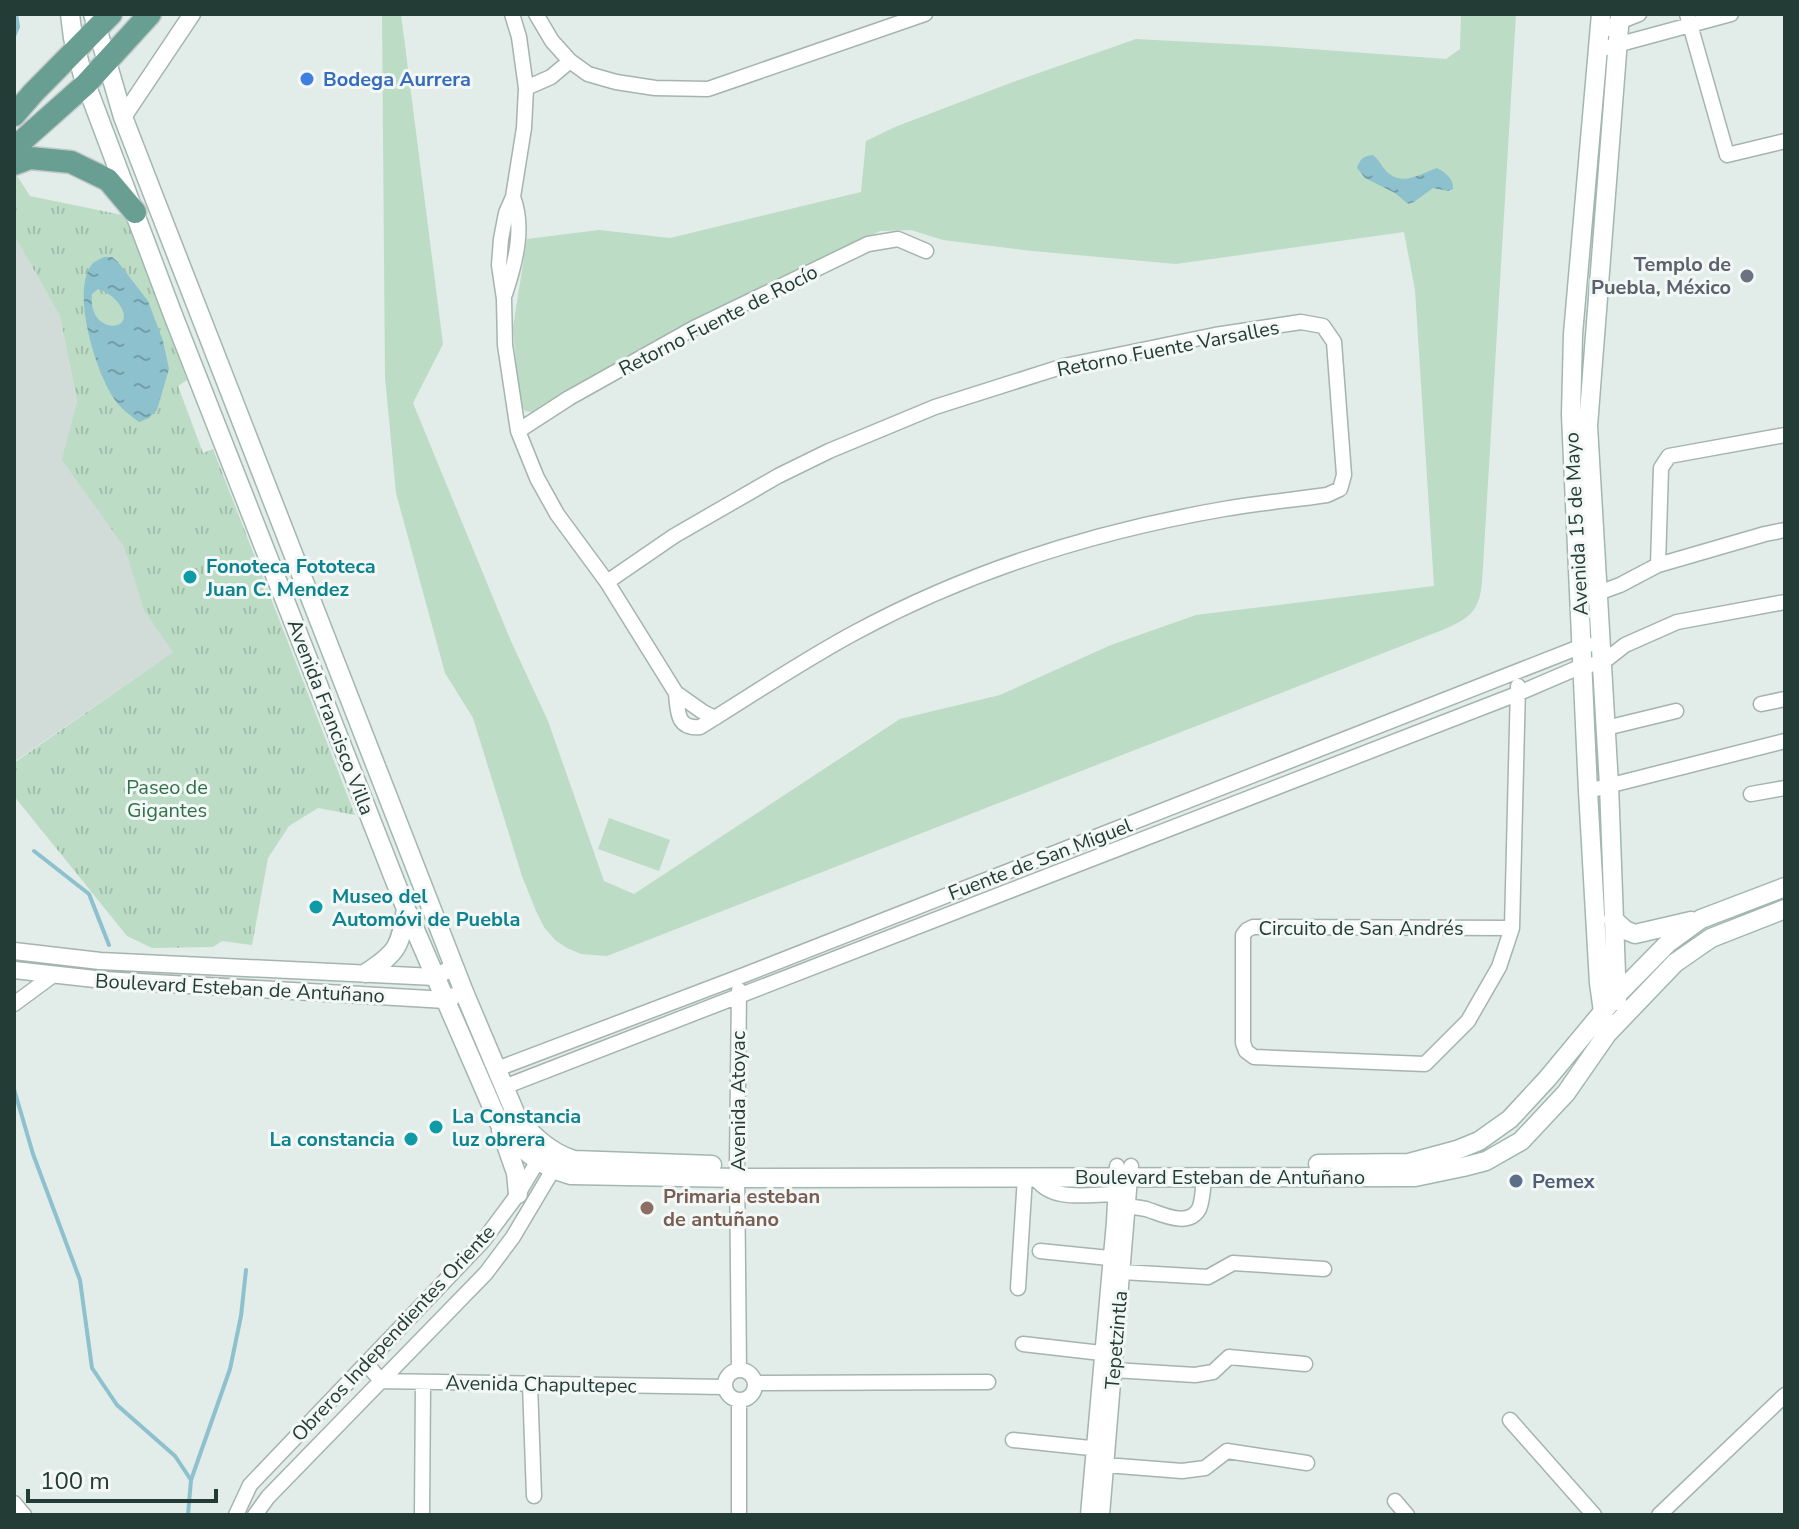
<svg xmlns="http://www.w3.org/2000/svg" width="1799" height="1529" font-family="'Nunito Sans',sans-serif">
<defs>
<pattern id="park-tufts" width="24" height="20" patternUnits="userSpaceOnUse" patternTransform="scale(2)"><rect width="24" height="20" fill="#bcdcc6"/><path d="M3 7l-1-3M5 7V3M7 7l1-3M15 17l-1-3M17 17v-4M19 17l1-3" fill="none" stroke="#a1beab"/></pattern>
<pattern id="water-ripples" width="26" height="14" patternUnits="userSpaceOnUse" patternTransform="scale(2)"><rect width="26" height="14" fill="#8dc1ce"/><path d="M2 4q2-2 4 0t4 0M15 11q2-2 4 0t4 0" fill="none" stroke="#739ea8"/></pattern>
</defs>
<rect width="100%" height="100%" fill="#e2ece8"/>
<!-- built -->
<path fill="#d1dbd7" d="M 14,235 L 60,316 L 77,403 L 63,460 L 125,547 L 173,652 L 14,762 Z"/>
<!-- green -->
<path fill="#bcdcc6" d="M 382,14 L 401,14 L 443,344 L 413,403 L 510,639 L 548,721 L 604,881 L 634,894 L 900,719 L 1000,695 L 1111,645 L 1196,615 L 1434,586 L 1415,290 L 1404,232 L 1176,264 L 1033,251 L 943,240 L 911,230 L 880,231 L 682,328 L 538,413 L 525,411 L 519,403 L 513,327 L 527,239 L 599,230 L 670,238 L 861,192 L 866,141 L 895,127 L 1013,82 L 1136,39 L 1269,46 L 1446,59 L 1460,49 L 1461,14 L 1516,14 L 1482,583 C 1479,611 1470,618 1445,629 L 607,956 L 581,954 L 567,948 L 555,940 L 544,927 L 536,911 L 522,876 L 473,718 L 445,673 L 396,493 L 385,377 Z
M 609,818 L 670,840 L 659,871 L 598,849 Z"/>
<!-- park -->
<path fill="url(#park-tufts)" d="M 14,171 L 30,196 L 127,216 L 187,380 L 178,386 L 203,453 L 213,449 L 355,815 L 318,808 L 289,826 L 268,858 L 252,945 L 222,941 L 213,947 L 152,948 L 127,936 L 14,796 L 14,763 L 173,652 L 144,610 L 125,548 L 62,460 L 77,402 L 60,316 L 14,235 Z"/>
<!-- water -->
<path fill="url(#water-ripples)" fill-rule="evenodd" d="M 1373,155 C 1379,160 1381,165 1386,171 C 1402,187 1420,174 1437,168 C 1445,172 1454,179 1453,189 L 1448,191 L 1433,188 L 1414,202 L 1408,204 L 1395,193 L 1365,178 L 1357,168 C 1360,159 1363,156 1373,155 Z
M 104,257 L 112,257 L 118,262 L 148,301 L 163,341 L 169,369 L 157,410 L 149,418 L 139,422 C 130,415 121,409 115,400 C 97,376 69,289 93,263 C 94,262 102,258 104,257 ZM 98,289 C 107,292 114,297 119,304 C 140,333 87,336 92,294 Z"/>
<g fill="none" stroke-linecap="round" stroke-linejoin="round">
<!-- stream -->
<path stroke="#8dc1ce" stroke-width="4" d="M 14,36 L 18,27 L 16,14
M 34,851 L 89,894 L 109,945
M 14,1089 L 33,1154 L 80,1280 L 92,1368 L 117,1405 L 175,1456 L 191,1480 L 188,1515
M 191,1480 L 230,1369 L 241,1316 L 246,1270"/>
<defs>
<path id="minor" d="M 512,14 L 519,37 L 526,88 L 524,128 L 513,197 L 506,213 L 501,239 L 499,265 L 504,299 L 505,345 L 518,431 L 537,478 L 557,514 L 607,582 L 676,693 L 703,712 L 715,718
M 536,14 L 552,41 L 570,61 L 588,74 L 616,82 L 655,88 L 708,89 L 925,14
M 1687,14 L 1727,155 L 1785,141
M 1599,33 L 1619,22 L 1639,14
M 1598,50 L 1731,14
M 526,88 L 551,77 L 570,61
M 505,294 C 515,264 525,228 513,197
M 518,431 L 569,398 L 694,328 L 868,244 L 898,239 L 926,251
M 1658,565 L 1661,468 L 1669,456 L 1785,435
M 607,582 L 674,536 L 778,476 L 829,451 L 935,407 L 1064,366 L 1215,335 L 1301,322 L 1323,326 L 1334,342 L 1344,475 L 1340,489 L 1327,495 C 1293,500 1258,503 1224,509 C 1097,531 969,571 856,632 C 802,661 752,695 700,727 C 676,729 678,711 676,693
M 1579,596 L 1598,593 L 1620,585 L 1658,565 L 1765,534 L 1785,530
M 1761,704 L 1785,699
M 1606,728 L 1676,711
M 1588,791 L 1785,741
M 1751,794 L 1785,788
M 1512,928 L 1253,927 L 1247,930 L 1243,935 L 1243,1043 L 1246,1051 L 1254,1057 L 1425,1064 L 1468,1021 L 1499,967 L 1512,928 L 1518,686
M 739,990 L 737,1166 L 739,1370
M 14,1004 L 52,976
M 497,1069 L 739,977 L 1582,646 L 1589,645
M 504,1087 L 1517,694 L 1582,666 L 1602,663 L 1625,645 L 1677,622 L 1785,602
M 1035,1177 C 1051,1203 1089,1194 1115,1194
M 1127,1206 C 1134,1207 1140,1208 1146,1209 C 1162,1214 1188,1228 1199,1209 C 1203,1200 1203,1187 1204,1177
M 1040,1251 L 1119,1259
M 1122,1272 L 1208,1277 L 1233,1263 L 1324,1269
M 1018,1288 L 1025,1177
M 1023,1344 L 1110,1354
M 366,1363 L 381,1381 L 724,1387
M725 1385a15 15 0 1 1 30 0a15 15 0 1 1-30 0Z
M 1114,1370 L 1195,1375 L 1213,1372 L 1229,1357 L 1305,1364
M 755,1383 L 988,1382
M 530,1384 L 534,1496
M 739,1401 L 739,1515
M 1510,1420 L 1594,1515
M 1013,1440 L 1100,1449
M 1106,1465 L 1182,1471 L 1205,1468 L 1227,1451 L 1307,1463
M 1395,1501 L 1407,1515
M 14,1503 L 24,1515
M 236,1515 L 250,1485 L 483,1241 L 518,1194 L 542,1154
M 255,1515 L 268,1497 L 486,1273 L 513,1237 L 557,1163
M 422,1515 L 423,1383
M 1088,1515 L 1114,1222 L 1117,1166
M 1102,1515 L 1131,1166
M 1659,1515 L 1785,1395"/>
<path id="tertiary" d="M 123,117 L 192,14
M 14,951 L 100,961 L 435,977 L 454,967
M 14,970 L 104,980 L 446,1000 L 454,996"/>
<path id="secondary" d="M 70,14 L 73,38 L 83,76 L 173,315 L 406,909 L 499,1123 C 522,1149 537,1166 571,1175 L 738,1178 L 1415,1177 L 1463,1167 L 1486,1161 L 1521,1141 L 1566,1093 L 1607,1034 L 1675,963 L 1711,938 L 1785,909
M 93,14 L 123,117 L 154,197 L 464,992 L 516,1115 C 532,1135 548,1152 574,1160 L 712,1165
M 1601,14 L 1573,334 L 1571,415 L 1588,791 L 1599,983 L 1604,1019
M 1613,919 L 1625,930 L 1635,934 L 1691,921
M 366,973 C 398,952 400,947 406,909
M 1617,1001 L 1609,785 L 1588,426 L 1620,14
M 501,1130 L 516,1173 L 518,1194
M 1318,1164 L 1409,1163 L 1457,1150 L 1479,1141 L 1510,1119 L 1547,1079 L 1616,996 L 1668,943 L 1701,919 L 1785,887"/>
<path id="primary" d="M 14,115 L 33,93 L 111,14
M 14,148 L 86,84 L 150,14
M 14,164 L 30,158 L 71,162 L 108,180 L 135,212"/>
</defs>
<!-- minor casing -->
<use href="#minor" stroke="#a5b4af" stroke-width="17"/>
<!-- tertiary casing -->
<use href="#tertiary" stroke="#a5b4af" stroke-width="19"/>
<!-- secondary casing -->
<use href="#secondary" stroke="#a1b7b0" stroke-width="21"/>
<!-- primary casing -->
<use href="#primary" stroke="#c1c8c7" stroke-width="25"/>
<!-- minor -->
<use href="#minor" stroke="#fff" stroke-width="14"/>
<!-- tertiary -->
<use href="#tertiary" stroke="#fff" stroke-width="16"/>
<!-- secondary -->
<use href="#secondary" stroke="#fff" stroke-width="18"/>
<!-- primary -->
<use href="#primary" stroke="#699f93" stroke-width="22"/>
</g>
<!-- markers -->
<circle fill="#3f7fe0" stroke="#f3f8f6" stroke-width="3" cx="307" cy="79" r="8"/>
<circle fill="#6b7280" stroke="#f3f8f6" stroke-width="3" cx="1747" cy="276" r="8"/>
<g fill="#0f9aa8" stroke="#f3f8f6" stroke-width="3">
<circle cx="190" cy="577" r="8"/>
<circle cx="316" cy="907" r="8"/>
<circle cx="436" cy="1127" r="8"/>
<circle cx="411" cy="1139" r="8"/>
</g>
<circle fill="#5c6f8a" stroke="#f3f8f6" stroke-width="3" cx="1516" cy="1181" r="8"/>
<circle fill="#8d6e63" stroke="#f3f8f6" stroke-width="3" cx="647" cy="1208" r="8"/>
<g text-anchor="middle" stroke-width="6" stroke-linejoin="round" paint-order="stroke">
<!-- shop labels -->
<g font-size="20" font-weight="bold" fill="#366cbe" stroke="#f3f8f6" text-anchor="start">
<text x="323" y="86">Bodega Aurrera</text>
</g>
<!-- worship labels -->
<g font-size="20" font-weight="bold" fill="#5b616d" stroke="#f3f8f6" text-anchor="end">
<text x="1731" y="271">Templo de<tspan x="1731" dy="23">Puebla, México</tspan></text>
</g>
<!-- street labels -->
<g font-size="20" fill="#233c36" stroke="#f3f8f6">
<text transform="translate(718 320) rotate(-27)" y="7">Retorno Fuente de Rocío</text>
<text transform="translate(1168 348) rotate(-11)" y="7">Retorno Fuente Varsalles</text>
<text transform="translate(1576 524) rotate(-93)" y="7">Avenida 15 de Mayo</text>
<text transform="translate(331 717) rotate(69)" y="7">Avenida Francisco Villa</text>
<text transform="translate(1040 859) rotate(-21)" y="7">Fuente de San Miguel</text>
<text x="1361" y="935">Circuito de San Andrés</text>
<text transform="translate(240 988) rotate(3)" y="7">Boulevard Esteban de Antuñano</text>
<text transform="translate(738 1101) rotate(-90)" y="7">Avenida Atoyac</text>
<text x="1220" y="1184">Boulevard Esteban de Antuñano</text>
<text transform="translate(393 1333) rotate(-47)" y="7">Obreros Independientes Oriente</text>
<text transform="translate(1116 1340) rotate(-85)" y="7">Tepetzintla</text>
<text transform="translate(541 1384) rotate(1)" y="7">Avenida Chapultepec</text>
</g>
<!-- culture labels -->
<g font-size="20" font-weight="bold" fill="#0d838f" stroke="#f3f8f6" text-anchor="start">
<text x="206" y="573">Fonoteca Fototeca<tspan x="206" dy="23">Juan C. Mendez</tspan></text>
<text x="332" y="903">Museo del<tspan x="332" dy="23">Automóvi de Puebla</tspan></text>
<text x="452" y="1123">La Constancia<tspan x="452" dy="23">luz obrera</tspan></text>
<text x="395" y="1146" text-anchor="end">La constancia</text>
</g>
<!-- park labels -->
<g font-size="20" fill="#30704c" stroke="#f3f8f6">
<text x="167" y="794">Paseo de<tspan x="167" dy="23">Gigantes</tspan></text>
</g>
<!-- service labels -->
<g font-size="20" font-weight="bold" fill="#4e5e75" stroke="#f3f8f6" text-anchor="start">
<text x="1532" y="1188">Pemex</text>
</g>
<!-- education labels -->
<g font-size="20" font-weight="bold" fill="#785e54" stroke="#f3f8f6" text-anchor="start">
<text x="663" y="1203">Primaria esteban<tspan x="663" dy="23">de antuñano</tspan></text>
</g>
</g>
<!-- border -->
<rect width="1799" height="1529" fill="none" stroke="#233c36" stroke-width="32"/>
<!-- scale -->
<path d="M28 1489v12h188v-12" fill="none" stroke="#233c36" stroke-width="4"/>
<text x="40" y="1489" font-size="24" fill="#233c36" stroke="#f3f8f6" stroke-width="6" paint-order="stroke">100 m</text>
</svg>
